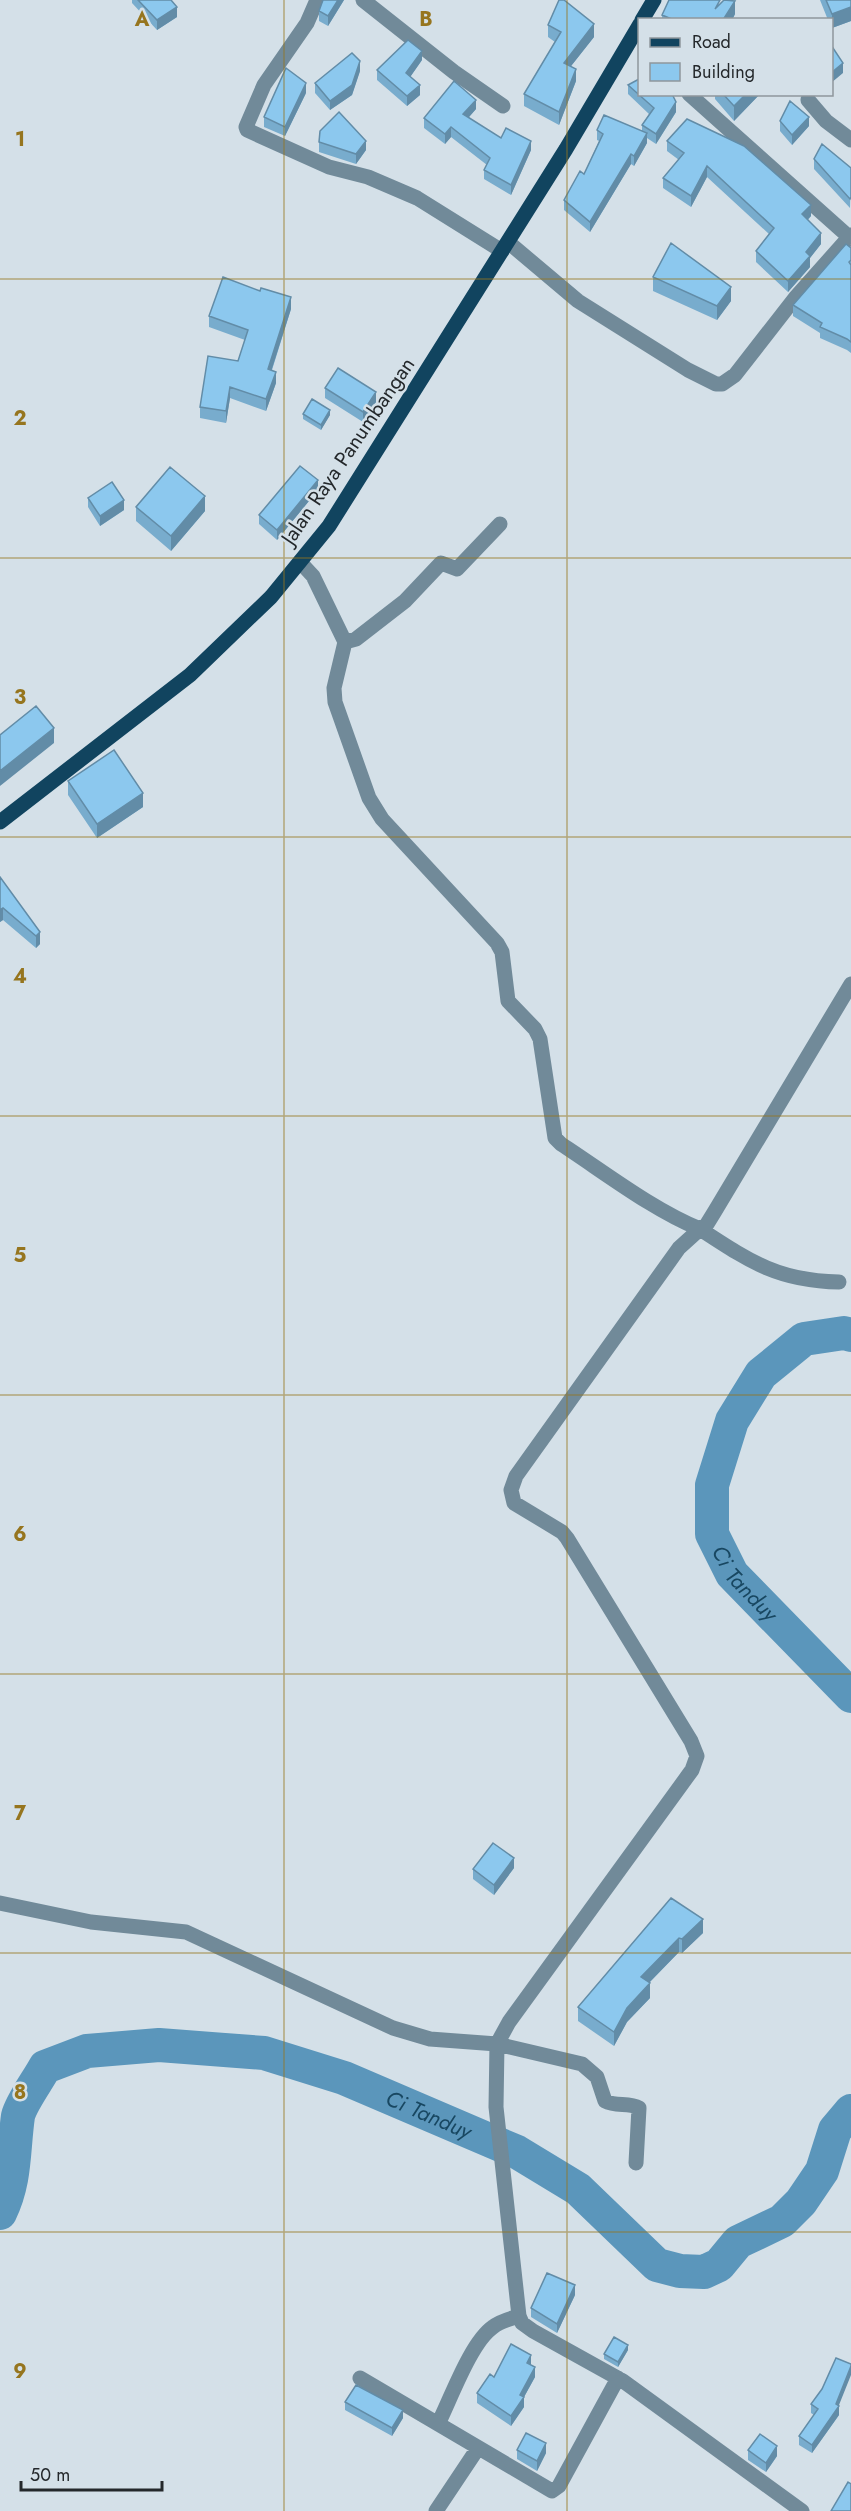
<svg xmlns="http://www.w3.org/2000/svg" width="851" height="2511" font-family="Jost,sans-serif">
<rect width="100%" height="100%" fill="#d4e0e8"/>
<g fill="none" stroke-linecap="round" stroke-linejoin="round">
<!-- river -->
<g stroke="#5b96bb" stroke-width="34">
<path id="s1" d="M 851,1335 L 844,1333 L 804,1339 L 761,1374 L 732,1421 L 712,1485 L 712,1534 L 732,1574 L 851,1696"/>
<path id="s2" d="M 0,2213 C 16,2180 13,2151 18,2116 C 21,2103 38,2080 45,2067 L 87,2051 L 159,2045 L 264,2053 L 344,2078 L 517,2152 L 578,2189 L 657,2265 L 680,2271 L 704,2272 L 719,2265 L 738,2242 L 782,2221 L 801,2202 L 822,2171 L 835,2130 L 851,2111"/>
</g>
<!-- minor -->
<path stroke="#718a99" stroke-width="15" d="M 317,0 L 307,23 L 264,85 L 246,127 L 247,130 L 329,167 L 368,177 L 417,198 L 502,251
M 363,0 L 454,72 L 503,106
M 689,94 L 849,237
M 808,100 L 826,121 L 851,140
M 508,242 L 578,301 L 688,370 L 716,384 L 722,384 L 735,375 L 795,298 L 851,235
M 300,562 L 313,576 L 345,642 L 356,639 L 405,601 L 441,563 L 457,569 L 500,524
M 345,642 L 334,688 L 335,702 L 369,798 L 382,819 L 497,943 L 502,952 L 508,1001 L 535,1029 L 540,1039 L 555,1138 L 561,1144 C 604,1172 653,1210 700,1229 L 679,1248 L 516,1476 L 511,1490 L 514,1503 L 562,1532 L 567,1538 L 691,1741 L 697,1756 L 692,1770 L 509,2022 L 497,2044 L 496,2107 L 519,2316 L 522,2323 L 533,2331 L 623,2381 L 802,2511
M 839,1282 C 778,1281 749,1261 700,1229 L 707,1224 L 715,1211 L 851,984
M 0,1903 L 91,1922 L 186,1932 L 393,2028 L 430,2039 L 497,2044 L 582,2064 L 597,2077 L 605,2101 C 616,2107 629,2102 639,2108 L 636,2163
M 360,2378 L 552,2491 L 559,2486 L 618,2378
M 438,2424 C 451,2398 471,2342 493,2327 C 500,2321 510,2319 519,2316
M 436,2511 L 478,2448"/>
<!-- major -->
<path stroke="#11445f" stroke-width="15" d="M 642,20 L 654,0
M 0,822 L 190,675 L 271,597 L 329,526 L 566,149 L 640,24"/>
</g>
<!-- wall -->
<path fill="#78accd" d="M 132,0 L 171,0 L 177,17 L 157,30 L 132,3 Z
M 323,0 L 344,0 L 328,26 L 319,21 L 319,11 Z
M 820,0 L 851,0 L 851,21 L 832,28 L 831,20 L 828,20 Z
M 735,14 L 732,20 L 662,20 L 662,15 Z
M 548,25 L 594,37 L 571,66 L 576,81 L 559,125 L 524,106 L 524,94 L 555,42 L 548,37 Z
M 422,60 L 410,77 L 420,95 L 407,106 L 377,80 L 377,70 Z
M 360,71 L 352,95 L 330,110 L 315,93 L 315,83 Z
M 628,85 L 676,112 L 656,144 L 647,138 L 647,143 L 634,166 L 631,164 L 590,232 L 564,210 L 564,200 L 584,174 L 599,141 L 597,140 L 597,130 L 642,131 L 642,125 L 649,114 L 628,94 Z
M 306,93 L 285,136 L 264,127 L 264,117 Z
M 715,94 L 760,94 L 734,121 L 715,99 Z
M 476,109 L 468,118 L 501,138 L 531,150 L 511,195 L 484,179 L 484,170 L 487,165 L 451,137 L 445,144 L 424,128 L 424,118 Z
M 780,121 L 809,126 L 792,145 L 780,131 Z
M 667,141 L 811,216 L 808,220 L 821,244 L 810,258 L 810,267 L 788,292 L 756,262 L 756,251 L 769,234 L 707,177 L 691,207 L 663,188 L 663,178 L 679,160 L 667,151 Z
M 319,142 L 366,150 L 356,164 L 319,152 Z
M 814,159 L 851,168 L 850,208 L 814,169 Z
M 851,248 L 851,353 L 847,350 L 820,338 L 820,333 L 793,316 L 793,305 Z
M 653,277 L 731,301 L 717,320 L 653,291 Z
M 291,309 L 272,370 L 276,383 L 266,411 L 230,398 L 226,423 L 200,418 L 200,407 L 238,361 L 245,340 L 209,327 L 209,316 Z
M 325,388 L 376,402 L 363,422 L 325,398 Z
M 303,414 L 330,415 L 321,430 L 303,419 Z
M 318,490 L 277,540 L 259,524 L 259,515 Z
M 88,498 L 124,510 L 100,526 L 88,507 Z
M 136,507 L 205,511 L 171,551 L 136,521 Z
M 68,781 L 143,807 L 97,838 L 68,795 Z
M 0,877 L 40,932 L 40,944 L 36,948 L 3,920 L 0,922 Z
M 514,1868 L 494,1895 L 473,1879 L 473,1869 Z
M 671,1898 L 703,1933 L 682,1953 L 679,1952 L 649,1983 L 650,1998 L 627,2022 L 614,2046 L 578,2021 L 578,2007 Z
M 575,2295 L 557,2333 L 531,2317 L 531,2308 Z
M 628,2350 L 618,2367 L 604,2359 L 604,2354 Z
M 531,2365 L 535,2377 L 524,2397 L 524,2407 L 511,2426 L 477,2403 L 477,2393 L 494,2377 Z
M 345,2402 L 403,2418 L 392,2436 L 345,2410 Z
M 811,2404 L 839,2406 L 839,2415 L 812,2453 L 799,2445 L 799,2436 L 814,2415 L 811,2413 Z
M 517,2450 L 546,2453 L 537,2471 L 517,2459 Z
M 748,2450 L 777,2456 L 766,2472 L 748,2460 Z"/>
<!-- shaded-wall -->
<path fill="#628ca7" d="M 338,0 L 344,0 L 328,26 L 328,16 Z
M 735,1 L 735,14 L 732,20 L 723,20 Z
M 177,7 L 177,17 L 157,30 L 157,20 Z
M 851,7 L 851,21 L 832,28 L 832,14 Z
M 594,24 L 594,37 L 564,75 L 564,63 Z
M 422,51 L 422,60 L 406,83 L 406,73 Z
M 360,61 L 360,71 L 352,95 L 330,110 L 330,101 Z
M 843,63 L 843,73 L 831,83 L 831,73 Z
M 576,69 L 576,81 L 559,125 L 559,112 Z
M 306,83 L 306,93 L 285,136 L 285,127 Z
M 420,85 L 420,95 L 407,106 L 407,96 Z
M 746,94 L 760,94 L 734,121 L 734,106 Z
M 476,100 L 476,109 L 463,124 L 463,114 Z
M 676,102 L 676,112 L 656,144 L 656,134 Z
M 809,117 L 809,126 L 792,145 L 792,135 Z
M 451,127 L 451,137 L 445,144 L 445,134 Z
M 647,133 L 647,143 L 634,166 L 634,156 Z
M 366,141 L 366,150 L 356,164 L 356,154 Z
M 531,141 L 531,150 L 511,195 L 511,185 Z
M 631,154 L 631,164 L 590,232 L 590,222 Z
M 707,166 L 707,177 L 691,207 L 691,196 Z
M 811,205 L 811,216 L 802,225 L 802,214 Z
M 821,233 L 821,244 L 810,258 L 810,267 L 788,292 L 788,281 L 806,252 Z
M 731,287 L 731,301 L 717,320 L 717,306 Z
M 291,297 L 291,309 L 268,381 L 268,369 Z
M 276,372 L 276,383 L 266,411 L 266,399 Z
M 230,387 L 230,398 L 226,423 L 226,411 Z
M 376,392 L 376,402 L 363,422 L 363,412 Z
M 330,410 L 330,415 L 321,430 L 321,425 Z
M 318,480 L 318,490 L 277,540 L 277,530 Z
M 205,496 L 205,511 L 171,551 L 171,536 Z
M 124,500 L 124,510 L 100,526 L 100,516 Z
M 54,728 L 54,743 L 0,786 L 0,771 Z
M 143,793 L 143,807 L 97,838 L 97,824 Z
M 3,908 L 3,920 L 0,922 L 0,910 Z
M 40,932 L 40,944 L 36,948 L 36,936 Z
M 514,1858 L 514,1868 L 494,1895 L 494,1885 Z
M 703,1919 L 703,1933 L 682,1953 L 682,1939 Z
M 679,1938 L 679,1952 L 641,1991 L 641,1977 Z
M 650,1983 L 650,1998 L 627,2022 L 614,2046 L 614,2032 L 627,2008 Z
M 575,2285 L 575,2295 L 557,2333 L 557,2324 Z
M 628,2345 L 628,2350 L 618,2367 L 618,2362 Z
M 531,2355 L 531,2365 L 527,2363 Z
M 851,2366 L 851,2375 L 837,2410 L 839,2406 L 839,2415 L 812,2453 L 812,2445 L 836,2404 Z
M 535,2367 L 535,2377 L 524,2397 L 524,2407 L 511,2426 L 511,2416 L 520,2395 Z
M 403,2410 L 403,2418 L 392,2436 L 392,2428 Z
M 546,2443 L 546,2453 L 537,2471 L 537,2461 Z
M 777,2446 L 777,2456 L 766,2472 L 766,2463 Z"/>
<!-- building -->
<path fill="#8cc8ee" stroke="#628ca7" stroke-width="1.5" d="M 138,0 L 171,0 L 177,7 L 157,20 Z
M 323,0 L 338,0 L 328,16 L 319,11 Z
M 559,0 L 564,0 L 594,24 L 564,63 L 576,69 L 559,112 L 524,94 L 561,32 L 548,25 Z
M 669,0 L 720,0 L 715,9 L 724,0 L 735,1 L 723,20 L 674,20 L 662,15 Z
M 826,0 L 851,0 L 851,7 L 832,14 Z
M 408,40 L 422,51 L 406,73 L 420,85 L 407,96 L 377,70 Z
M 831,45 L 843,63 L 831,73 Z
M 352,53 L 360,61 L 352,85 L 330,101 L 315,83 Z
M 286,68 L 306,83 L 285,127 L 264,117 Z
M 639,79 L 639,94 L 672,94 L 676,102 L 656,134 L 642,125 L 654,108 L 628,85 Z
M 454,81 L 476,100 L 463,114 L 501,138 L 506,128 L 531,141 L 511,185 L 484,170 L 490,158 L 451,127 L 445,134 L 424,118 Z
M 723,94 L 746,94 L 734,106 Z
M 790,101 L 809,117 L 792,135 L 780,121 Z
M 339,112 L 366,141 L 356,154 L 319,142 L 320,131 Z
M 604,115 L 647,133 L 634,156 L 631,154 L 590,222 L 564,200 L 580,171 L 584,174 L 603,134 L 597,130 Z
M 687,119 L 744,146 L 811,205 L 802,214 L 821,233 L 806,252 L 810,256 L 788,281 L 756,251 L 774,228 L 707,166 L 691,196 L 663,178 L 684,153 L 667,141 Z
M 822,144 L 851,168 L 851,197 L 850,199 L 814,159 Z
M 671,243 L 731,287 L 717,306 L 653,277 Z
M 846,244 L 851,248 L 851,260 L 849,262 L 851,265 L 851,342 L 847,339 L 820,327 L 822,323 L 793,305 Z
M 223,277 L 260,291 L 261,288 L 291,297 L 268,369 L 276,372 L 266,399 L 230,387 L 226,411 L 200,407 L 208,356 L 238,361 L 248,330 L 209,316 Z
M 338,368 L 376,392 L 363,412 L 325,388 Z
M 312,399 L 330,410 L 321,425 L 303,414 Z
M 300,466 L 318,480 L 277,530 L 259,515 Z
M 170,467 L 205,496 L 171,536 L 136,507 Z
M 112,482 L 124,500 L 100,516 L 88,498 Z
M 36,706 L 54,728 L 0,771 L 0,735 Z
M 114,750 L 143,793 L 97,824 L 68,781 Z
M 0,877 L 40,932 L 36,936 L 3,908 L 0,910 Z
M 493,1843 L 514,1858 L 494,1885 L 473,1869 Z
M 671,1898 L 703,1919 L 682,1939 L 679,1938 L 641,1977 L 650,1983 L 627,2008 L 614,2032 L 578,2007 Z
M 547,2273 L 575,2285 L 557,2324 L 531,2308 Z
M 614,2337 L 628,2345 L 618,2362 L 604,2354 Z
M 511,2344 L 531,2355 L 527,2363 L 535,2367 L 520,2395 L 524,2397 L 511,2416 L 477,2393 L 490,2374 L 494,2377 Z
M 836,2358 L 851,2364 L 851,2366 L 836,2404 L 839,2406 L 812,2445 L 799,2436 L 818,2409 L 811,2404 L 822,2389 Z
M 356,2385 L 403,2410 L 392,2428 L 345,2402 Z
M 526,2433 L 546,2443 L 537,2461 L 517,2450 Z
M 760,2434 L 777,2446 L 766,2463 L 748,2450 Z
M 848,2482 L 851,2484 L 851,2511 L 831,2511 Z"/>
<!-- grid -->
<path fill="none" stroke="#96751e" stroke-width="1.5" stroke-opacity="0.55" d="M 284,0 L 284,2511M 567,0 L 567,2511M 0,279 L 851,279M 0,558 L 851,558M 0,837 L 851,837M 0,1116 L 851,1116M 0,1395 L 851,1395M 0,1674 L 851,1674M 0,1953 L 851,1953M 0,2232 L 851,2232"/>
<g text-anchor="middle" stroke-width="5" stroke-linejoin="round" paint-order="stroke">
<!-- street labels -->
<g font-size="21" fill="#24282b" stroke="#d4e0e8">
<text transform="translate(348 451) rotate(-56)" y="7">Jalan Raya Panumbangan</text>
</g>
<!-- water labels -->
<g font-size="22" font-style="italic" fill="#184761" stroke="#d4e0e8">
<text dy="8" stroke="none"><textPath href="#s1" startOffset="334">Ci Tanduy</textPath></text>
<text dy="8" stroke="none"><textPath href="#s2" startOffset="554">Ci Tanduy</textPath></text>
</g>
</g>
<g font-size="20" text-anchor="middle" font-weight="bold" fill="#96751e" stroke="#d4e0e8" stroke-width="5" stroke-linejoin="round" paint-order="stroke">
<text x="142" y="26">A</text>
<text x="426" y="26">B</text>
<text x="20" y="146">1</text>
<text x="20" y="425">2</text>
<text x="20" y="704">3</text>
<text x="20" y="983">4</text>
<text x="20" y="1262">5</text>
<text x="20" y="1541">6</text>
<text x="20" y="1820">7</text>
<text x="20" y="2099">8</text>
<text x="20" y="2378">9</text>
</g>
<!-- legend -->
<rect x="638" y="18" width="195" height="78" fill="#d4e0e8" stroke="#8e969c" stroke-width="1.5"/>
<rect x="650" y="38" width="30" height="9" fill="#11445f" stroke="#8e969c" stroke-width="1.5"/>
<text x="692" y="48" font-size="18" fill="#24282b">Road</text>
<rect x="650" y="63" width="30" height="18" fill="#8cc8ee" stroke="#8e969c" stroke-width="1.5"/>
<text x="692" y="78" font-size="18" fill="#24282b">Building</text>
<!-- scale -->
<path d="M21 2481v9h141v-9" fill="none" stroke="#24282b" stroke-width="3"/>
<text x="30" y="2481" font-size="18" fill="#24282b" stroke="#d4e0e8" stroke-width="4.5" paint-order="stroke">50 m</text>
</svg>
